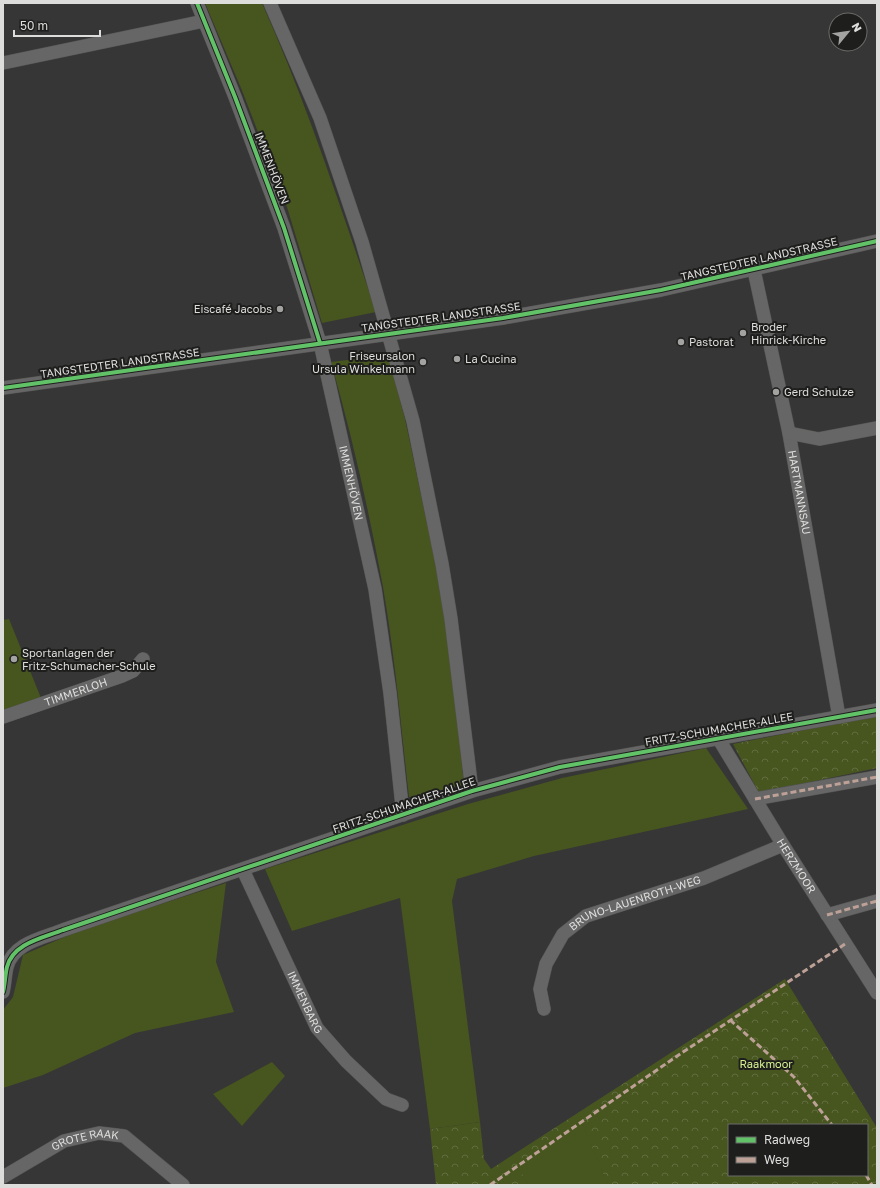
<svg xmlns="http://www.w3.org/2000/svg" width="880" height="1188" font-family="'Golos Text',sans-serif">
<defs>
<pattern id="forest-crowns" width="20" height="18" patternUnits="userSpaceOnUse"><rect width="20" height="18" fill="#47551f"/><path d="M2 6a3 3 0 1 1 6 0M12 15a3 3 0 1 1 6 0" fill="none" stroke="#616d3f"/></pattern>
</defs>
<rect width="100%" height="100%" fill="#363636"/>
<!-- forest -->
<path fill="url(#forest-crowns)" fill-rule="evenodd" d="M 877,715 L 877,768 L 759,793 L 733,744 Z
M 785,979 L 877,1128 L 877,1185 L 436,1185 L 430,1129 L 480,1122 L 484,1159 L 491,1169 ZM 729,1125 L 867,1125 L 867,1175 L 729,1175 Z"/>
<!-- green -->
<path fill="#47551f" d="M 205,3 L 262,3 C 307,104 341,208 376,312 L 322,323 L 287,207 L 241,88 Z
M 388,355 L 405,419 L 447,618 L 464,785 L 409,797 C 401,727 395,656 383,587 C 369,511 352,436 331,362 Z
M 9,619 L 41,698 L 3,712 L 3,620 Z
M 706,748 L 748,809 L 534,856 L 457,879 L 452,901 L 480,1122 L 430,1129 L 400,898 L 292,931 L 265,869 L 468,804 L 562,778 Z
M 226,883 L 216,962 L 234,1012 L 135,1033 L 43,1075 L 3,1088 L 3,1010 L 13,997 L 23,955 L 78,931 Z
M 272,1062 L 285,1076 L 242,1126 L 213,1094 Z
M 581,1121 L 608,1185 L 529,1185 L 517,1166 Z"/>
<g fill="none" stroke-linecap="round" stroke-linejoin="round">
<defs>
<g id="minor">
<path id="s1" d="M 197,3 L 235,97 L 284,228 L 320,343 L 375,589 L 390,693 L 403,815"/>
<path d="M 270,3 L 320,118 L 339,174 L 362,242 L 413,421 L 442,564 L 451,619 L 472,791"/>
<path d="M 3,63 L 204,21"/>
<path id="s2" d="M 754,270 L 789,433 L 839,717"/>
<path d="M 3,388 L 503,318 L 661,290 L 877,241"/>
<path d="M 789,433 L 819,439 L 877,428"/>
<path id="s3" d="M 3,717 L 122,676 L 133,671 L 143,659"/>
<path id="s4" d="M 718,738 L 783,845 L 877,993"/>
<path d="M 755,799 L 877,777"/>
<path id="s5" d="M 243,870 L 317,1028 L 346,1061 L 386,1099 L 402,1105"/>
<path d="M 827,915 L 877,901"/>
<path d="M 3,992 C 5,984 5,975 7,967 C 13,943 43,938 63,930 L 472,791 L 560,767 L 877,710"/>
<path id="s6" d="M 544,1009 L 540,989 L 546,964 L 563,934 L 586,916 L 704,878 L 783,845"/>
<path id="s7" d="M 3,1177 L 64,1141 L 99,1133 L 124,1136 L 183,1185"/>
</g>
</defs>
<!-- minor casing -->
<use href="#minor" stroke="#545453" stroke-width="14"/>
<!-- minor -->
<use href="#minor" stroke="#666" stroke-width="13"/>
<!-- quiet -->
<path stroke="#bda197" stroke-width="3" stroke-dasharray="6 3" stroke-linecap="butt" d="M 755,799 L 877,777
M 827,915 L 877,901
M 730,1020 L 794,1077 L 832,1125
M 866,1175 L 872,1185
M 490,1185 L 683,1052 L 845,944"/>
<defs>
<path id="cycleway" d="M 197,3 L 235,97 L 284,228 L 320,343
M 3,388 L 503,318 L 661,290 L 877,241
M 3,992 C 5,984 5,975 7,967 C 13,943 43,938 63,930 L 472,791 L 560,767 L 877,710"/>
</defs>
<!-- cycleway casing -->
<use href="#cycleway" stroke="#1e1e1d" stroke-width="6"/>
<!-- cycleway -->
<use href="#cycleway" stroke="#61c268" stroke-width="4"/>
</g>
<!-- markers -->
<g fill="#a3a3a2" stroke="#1e1e1d" stroke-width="1.5">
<circle cx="280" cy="309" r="4"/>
<circle cx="743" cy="333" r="4"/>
<circle cx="681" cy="342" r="4"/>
<circle cx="457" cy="359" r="4"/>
<circle cx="423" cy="362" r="4"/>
<circle cx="776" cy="392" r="4"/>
<circle cx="14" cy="659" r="4"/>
</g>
<g text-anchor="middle" stroke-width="4" stroke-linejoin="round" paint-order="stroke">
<!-- street labels -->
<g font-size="11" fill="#dddedc" stroke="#1e1e1d">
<text transform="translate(272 168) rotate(69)" y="4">IMMENHÖVEN</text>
<text transform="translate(759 259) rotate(-13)" y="4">TANGSTEDTER LANDSTRASSE</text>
<text transform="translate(441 317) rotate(-8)" y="4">TANGSTEDTER LANDSTRASSE</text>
<text transform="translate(120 363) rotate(-8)" y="4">TANGSTEDTER LANDSTRASSE</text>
<text dy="4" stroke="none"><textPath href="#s1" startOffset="505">IMMENHÖVEN</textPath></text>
<text dy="4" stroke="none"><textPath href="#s2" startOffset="227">HARTMANNSAU</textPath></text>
<text dy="4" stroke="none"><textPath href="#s3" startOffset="77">TIMMERLOH</textPath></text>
<text transform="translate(719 729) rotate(-10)" y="4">FRITZ-SCHUMACHER-ALLEE</text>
<text transform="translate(404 805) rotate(-19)" y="4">FRITZ-SCHUMACHER-ALLEE</text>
<text dy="4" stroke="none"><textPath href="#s4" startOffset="150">HERZMOOR</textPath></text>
<text dy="4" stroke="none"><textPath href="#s6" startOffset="160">BRUNO-LAUENROTH-WEG</textPath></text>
<text dy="4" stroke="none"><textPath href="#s5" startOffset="146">IMMENBARG</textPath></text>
<text dy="4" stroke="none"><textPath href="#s7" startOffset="92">GROTE RAAK</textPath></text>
</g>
<!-- poi labels -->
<g font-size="11" fill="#dddedc" stroke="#1e1e1d" text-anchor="start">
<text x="272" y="313" text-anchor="end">Eiscafé Jacobs</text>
<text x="751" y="331">Broder<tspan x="751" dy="13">Hinrick-Kirche</tspan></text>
<text x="689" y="346">Pastorat</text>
<text x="415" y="360" text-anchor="end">Friseursalon<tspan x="415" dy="13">Ursula Winkelmann</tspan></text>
<text x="465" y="363">La Cucina</text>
<text x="784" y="396">Gerd Schulze</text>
<text x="22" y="657">Sportanlagen der<tspan x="22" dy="13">Fritz-Schumacher-Schule</tspan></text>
</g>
<!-- park labels -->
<g font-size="11" fill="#d5f18f" stroke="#1e1e1d">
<text x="766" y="1068">Raakmoor</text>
</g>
</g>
<!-- border -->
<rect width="880" height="1188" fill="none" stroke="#dddedc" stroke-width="8"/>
<!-- legend -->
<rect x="728" y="1124" width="140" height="52" fill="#1e1e1d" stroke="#6a6b69"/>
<rect x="736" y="1137" width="20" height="6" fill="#61c268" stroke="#6a6b69"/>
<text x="764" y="1144" font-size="12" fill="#dddedc">Radweg</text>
<rect x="736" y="1157" width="20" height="6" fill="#bda197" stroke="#6a6b69"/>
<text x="764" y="1164" font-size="12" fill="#dddedc">Weg</text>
<!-- north arrow -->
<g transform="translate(848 32) rotate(61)"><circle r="19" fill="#1e1e1d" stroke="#6a6b69"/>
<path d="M0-3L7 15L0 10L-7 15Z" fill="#a3a3a2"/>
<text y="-6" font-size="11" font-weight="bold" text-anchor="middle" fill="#dddedc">N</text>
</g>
<!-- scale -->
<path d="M14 30v6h86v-6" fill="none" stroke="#dddedc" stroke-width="2"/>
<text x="20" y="30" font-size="12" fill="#dddedc" stroke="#1e1e1d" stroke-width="3" paint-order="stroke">50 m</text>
</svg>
